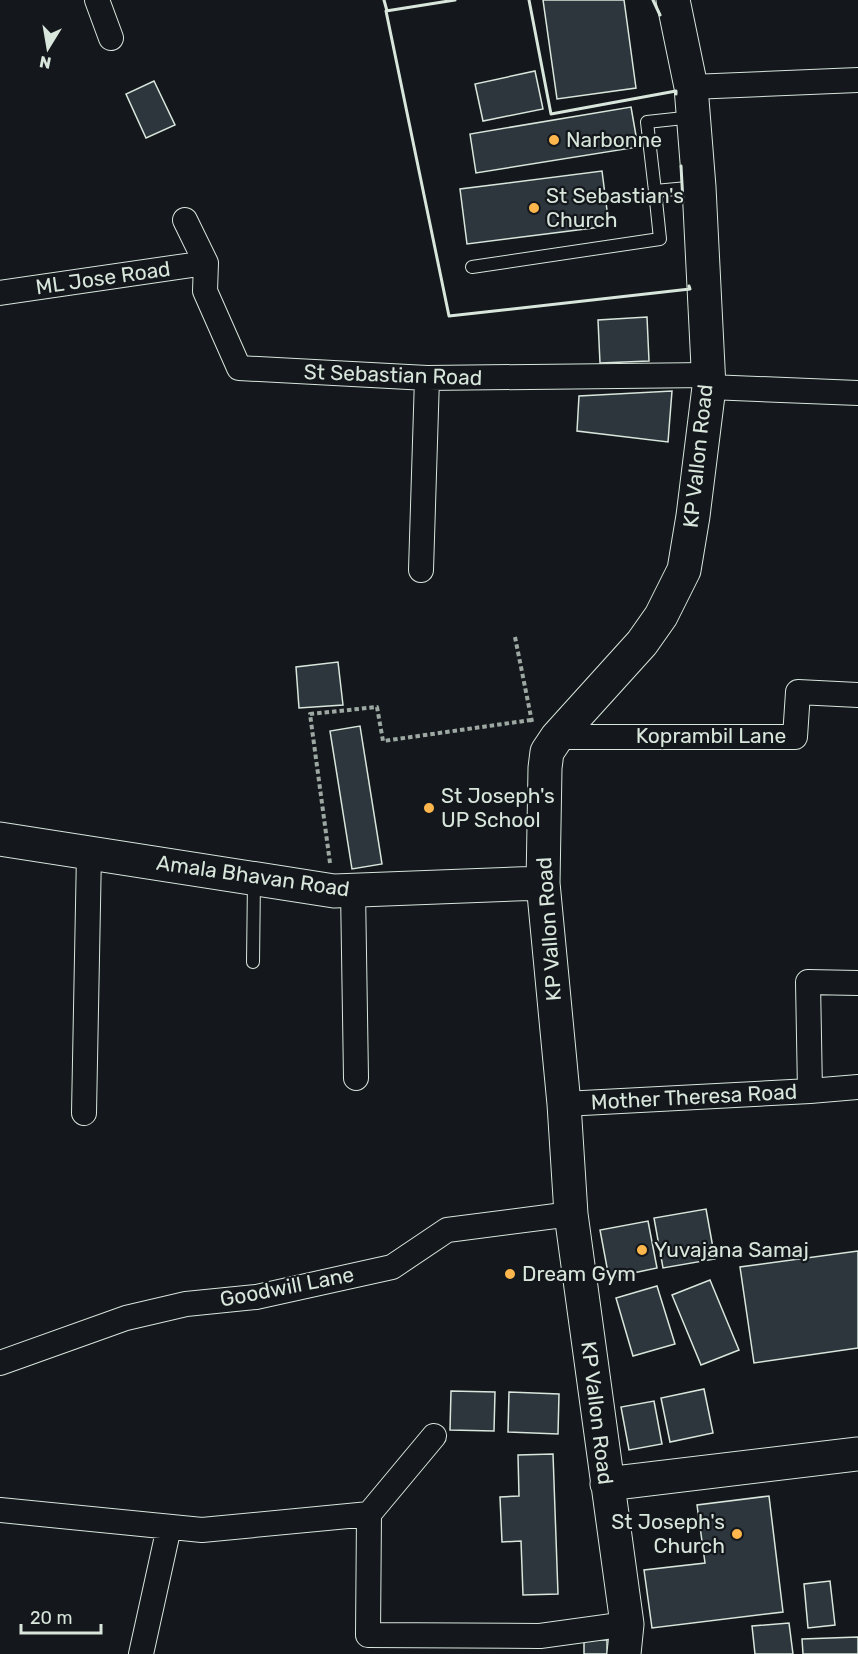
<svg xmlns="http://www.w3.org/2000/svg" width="858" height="1654" font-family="Rubik,sans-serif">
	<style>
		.building { fill: #2c363c; stroke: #d8e6dc; stroke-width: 1.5 }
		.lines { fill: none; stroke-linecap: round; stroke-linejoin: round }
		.lane-casing { stroke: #d8e6dc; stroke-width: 14 }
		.street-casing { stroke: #d8e6dc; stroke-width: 26 }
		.secondary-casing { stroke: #d8e6dc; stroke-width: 35 }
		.path { stroke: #9da8a2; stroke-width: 4; stroke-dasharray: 4.5 3; stroke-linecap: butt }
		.lane { stroke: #14181c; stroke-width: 12 }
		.street { stroke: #14181c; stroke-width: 24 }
		.secondary { stroke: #14181c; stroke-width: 33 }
		.wall { stroke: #d8e6dc; stroke-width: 3 }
		.poi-dot { fill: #ffb74d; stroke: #14181c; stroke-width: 2 }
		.labels { text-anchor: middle; stroke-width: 4.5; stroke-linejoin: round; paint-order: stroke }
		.poi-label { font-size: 21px; fill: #d8e6dc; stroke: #14181c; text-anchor: start }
		.street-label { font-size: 21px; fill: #d8e6dc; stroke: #14181c }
	</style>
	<rect width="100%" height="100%" fill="#14181c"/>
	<path class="building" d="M543 0H624L636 88 557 99Z
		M535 71 543 109 483 121 475 84Z
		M154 81 175 125 146 138 126 94Z
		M631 107 638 147 476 173 470 134Z
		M602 171 609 226 467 244 460 189Z
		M647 317 649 361 600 363 598 320Z
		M672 391 668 442 577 431 579 396Z
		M338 662 343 705 299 708 296 667Z
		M360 726 382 864 352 869 330 731Z
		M706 1209 715 1259 663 1268 654 1218Z
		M648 1221 657 1268 609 1278 600 1230Z
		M858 1251V1348L754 1363 740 1267Z
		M710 1280 739 1350 701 1365 672 1295Z
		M657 1286 675 1344 633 1356 616 1298Z
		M704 1389 713 1433 670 1442 661 1398Z
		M451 1391 495 1392 494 1431 450 1430Z
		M509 1392 559 1394 558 1434 508 1432Z
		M654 1401 662 1444 629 1450 621 1407Z
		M553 1454 558 1594 523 1595 521 1541 502 1542 500 1497 519 1496 518 1455Z
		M769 1496 783 1612 652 1628 644 1570 705 1563 697 1505Z
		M830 1581 835 1625 808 1628 804 1584Z
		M789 1623 793 1654H755L752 1626Z
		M858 1637V1654H803L802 1639Z
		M584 1640H607V1654H584Z"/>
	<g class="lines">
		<defs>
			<path id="lane" d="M655 191 647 122 693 117
				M472 267 660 239 655 191 698 187
				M253 962 254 880"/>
			<path id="street" d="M97 0 111 38
				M691 87 858 80
				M185 220 206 263 205 291 239 368 427 378 707 375
				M0 293 206 263
				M709 387 858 393
				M421 570 427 378
				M557 737H795L798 692 858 695
				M353 890 356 1078
				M810 1091 858 1087
				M564 1104 810 1091 808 982 858 983
				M84 1113 89 853
				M0 1363 126 1318 186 1304 256 1297 392 1267 447 1230 571 1214
				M0 1510 202 1530 369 1514 368 1635 540 1636 627 1624
				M369 1514 434 1436
				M141 1654 169 1527"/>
			<path id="secondary" d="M0 839 334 891 543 883
				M607 1484 858 1454
				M624 1654 627 1624 571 1214 564 1104 543 883 545 768 547 752 557 737 642 643 661 616 684 570 693 516 709 387 699 187 691 87 673 0"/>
		</defs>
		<use href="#lane" class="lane-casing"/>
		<use href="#street" class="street-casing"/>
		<use href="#secondary" class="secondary-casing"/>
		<path class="path" d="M515 637 532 722
			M330 863 310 714 377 707 383 741 531 720"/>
		<use href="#lane" class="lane"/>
		<use href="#street" class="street"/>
		<use href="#secondary" class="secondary"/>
		<path class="wall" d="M384 0 387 11
			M455 0 386 11 449 316 690 289 689 286
			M529 0 551 114 676 91V94
			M653 0 660 15
			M681 166 683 202"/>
	</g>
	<g class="poi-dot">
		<circle cx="554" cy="140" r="6"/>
		<circle cx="534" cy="208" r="6"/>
		<circle cx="429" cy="808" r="6"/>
		<circle cx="642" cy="1250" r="6"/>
		<circle cx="510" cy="1274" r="6"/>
		<circle cx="737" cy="1534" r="6"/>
	</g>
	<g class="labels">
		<g class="poi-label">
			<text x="566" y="147">Narbonne</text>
			<text x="546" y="203">St Sebastian's<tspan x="546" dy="24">Church</tspan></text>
			<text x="441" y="803">St Joseph's<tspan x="441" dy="24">UP School</tspan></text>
			<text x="654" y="1257">Yuvajana Samaj</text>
			<text x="522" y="1281">Dream Gym</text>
			<text x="725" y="1529" text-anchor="end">St Joseph's<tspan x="725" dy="24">Church</tspan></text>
		</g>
		<g class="street-label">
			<text transform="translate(103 278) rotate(-8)" y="7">ML Jose Road</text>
			<text transform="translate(393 375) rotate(2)" y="7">St Sebastian Road</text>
			<text transform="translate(698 456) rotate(-84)" y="7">KP Vallon Road</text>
			<text x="711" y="743">Koprambil Lane</text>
			<text transform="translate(253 876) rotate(8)" y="7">Amala Bhavan Road</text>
			<text transform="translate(549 929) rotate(-94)" y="7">KP Vallon Road</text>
			<text transform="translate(694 1097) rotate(-3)" y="7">Mother Theresa Road</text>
			<text transform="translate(287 1287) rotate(-11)" y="7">Goodwill Lane</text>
			<text transform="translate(597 1413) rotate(83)" y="7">KP Vallon Road</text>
		</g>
	</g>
	<g transform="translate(48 48) rotate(191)" stroke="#14181c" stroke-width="4.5" paint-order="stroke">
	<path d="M0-4.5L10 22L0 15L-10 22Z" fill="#d8e6dc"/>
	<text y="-9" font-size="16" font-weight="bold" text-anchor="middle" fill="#d8e6dc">N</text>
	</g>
	<path d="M21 1624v9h80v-9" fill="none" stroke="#d8e6dc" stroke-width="3"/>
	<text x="30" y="1624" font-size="18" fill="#d8e6dc" stroke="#14181c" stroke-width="4.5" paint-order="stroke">20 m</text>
</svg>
